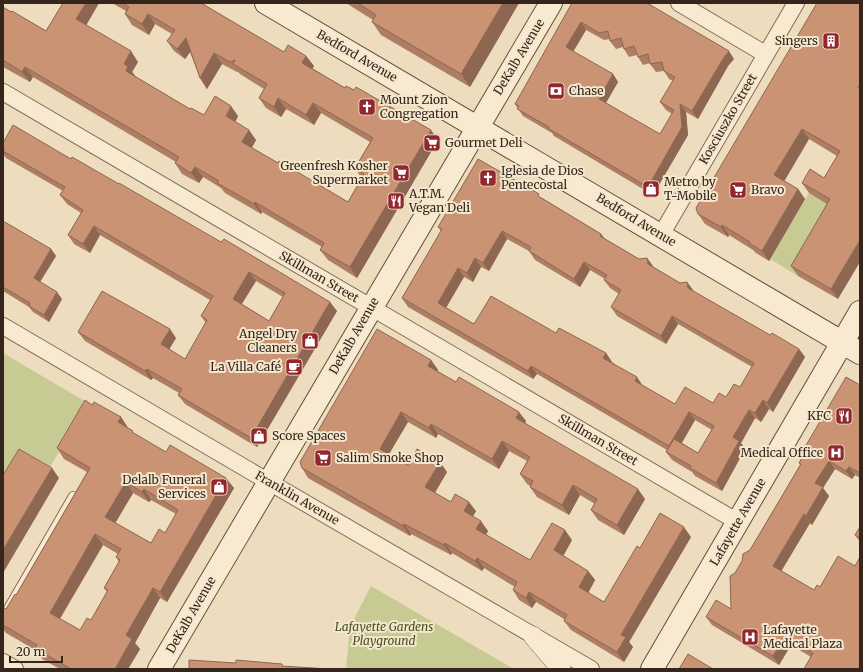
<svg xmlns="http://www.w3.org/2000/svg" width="863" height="672" font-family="Merriweather,serif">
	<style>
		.green { fill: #c7ca92 }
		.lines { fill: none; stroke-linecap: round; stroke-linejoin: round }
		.service-casing { stroke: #846c57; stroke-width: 10 }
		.minor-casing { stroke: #846c57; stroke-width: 18 }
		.tertiary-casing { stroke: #846c57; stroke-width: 20 }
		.secondary-casing { stroke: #664e3b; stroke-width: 24 }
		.service { stroke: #f8ead0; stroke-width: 8 }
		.minor { stroke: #f8ead0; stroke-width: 16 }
		.tertiary { stroke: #f8ead0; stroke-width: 19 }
		.secondary { stroke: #f8ead0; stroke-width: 22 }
		.wall { fill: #ae7e64; fill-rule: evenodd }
		.shaded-wall { fill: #8d6751 }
		.building { fill: #ca9374; stroke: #8d6751; fill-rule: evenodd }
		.labels { text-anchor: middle; stroke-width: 4; stroke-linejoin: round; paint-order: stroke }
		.poi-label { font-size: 12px; fill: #34261c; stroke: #f4e7cd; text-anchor: start }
		.street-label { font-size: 12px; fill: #34261c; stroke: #f4e7cd }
		.park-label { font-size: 12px; font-style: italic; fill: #475022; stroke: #f4e7cd }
	</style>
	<rect width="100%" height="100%" fill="#eddcbe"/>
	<path class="green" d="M809 193 837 209 798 276 770 259Z
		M3 353 88 403 50 467 3 481Z
		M371 586 514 669H346L350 627Z"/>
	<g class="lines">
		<defs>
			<path id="service" d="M3 617 73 496"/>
			<path id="minor" d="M679 3 765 54
				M3 92 738 522
				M661 235 796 3
				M3 326 269 482 591 669
				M3 662 15 669"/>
			<path id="tertiary" d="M533 636 561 669"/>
			<path id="secondary" d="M266 3 860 353
				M159 669 551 3
				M652 669 860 312"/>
		</defs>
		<use href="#service" class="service-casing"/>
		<use href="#minor" class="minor-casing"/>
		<use href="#tertiary" class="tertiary-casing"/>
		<use href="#secondary" class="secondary-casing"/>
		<use href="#service" class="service"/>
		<use href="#minor" class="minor"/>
		<use href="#tertiary" class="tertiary"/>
		<use href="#secondary" class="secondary"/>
	</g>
	<path class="wall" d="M63 3H99L86 25 138 62 132 72 136 77 190 109 204 115 238 116 235 122 256 140 252 148 348 202 362 179 355 168 370 142 321 113 314 125 286 109 281 117 266 108 259 98 264 89 240 74 238 72H237L222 64 207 89 200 78 190 52 185 59 174 51 167 41 172 34 155 24 149 35 132 25 125 14 126 11 112 3H201L284 52 306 56 314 66 312 68 345 88 438 140 357 278 328 260 320 250 322 247 262 212 261 214 225 193 221 188 203 177 199 183 182 174 175 163 176 162 33 77 30 82 3 67V7L46 31Z
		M346 3H519L470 87 381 35 372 22 373 20Z
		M572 3 734 59 728 66 698 119 686 112 688 135 653 195 554 136 552 133 523 116 515 104ZM586 30 604 40 610 39V41L616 49 623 47 624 49 629 57 637 55 638 57 643 65 650 63V64L656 72 664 71 669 79 673 81 660 102 666 110 672 114 660 134 606 103 618 82 613 74 573 52Z
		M860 3 838 299 798 276 791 266 827 204 809 193 802 183 824 178 837 156 809 139 784 181 798 189 805 199 769 261 756 253 753 250 729 235 728 237 705 224 698 214Z
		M3 143 71 159 337 311 257 447 185 404 178 395 179 393 153 378 151 380 85 341 78 332 176 338 169 349 185 359 206 323 201 316 210 300 100 235 90 253 74 244 68 235 81 213 67 204 60 195 63 191 6 158 3 154ZM256 281 283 297 269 321 242 304Z
		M542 198 601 234 605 239 639 259 647 258 653 267 680 283 687 282 693 291 770 335 799 349 805 357 773 412 769 409 761 422 755 418 741 443 745 449 722 491 695 476 692 472 672 460 666 452 667 450 537 374 533 379 408 307 402 298 441 231 438 227ZM507 239 529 251 535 260 580 287 590 270 605 279 604 280 610 288 619 294 611 307 617 316 666 344 678 324 752 367 740 387 726 397 713 403 675 404 643 386 612 362 606 353 556 333 474 324 446 308 464 277 473 282 481 267 489 271ZM695 420 712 430 698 453 682 443Z
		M3 221 51 249 56 256 40 282 62 299 49 322 33 312 29 307 3 291Z
		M431 360 438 370 437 371 526 421 525 423 645 499 624 535 598 520 591 510 595 504 580 495 569 515 537 497 530 487V486L527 484 520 474 527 461 509 451 499 469 438 434 436 438 408 422 389 454 408 465 447 472 435 493 451 502 476 511 473 516 488 531 486 535 530 560 572 540 563 556 588 571 595 580 588 593 604 602 640 548 691 537 629 642 633 647 624 662 571 630 564 621V619L536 602 532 608 519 600 513 590 515 587 484 568 482 571 452 553 451 555 411 534 410 536 308 478 302 468Z
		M860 385V478L855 475 852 479 835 469 823 488 829 496 812 525 810 523 781 571 814 590 820 587 855 566 860 557 811 657 791 645 779 665 712 625 706 617 731 609 735 573 750 550 800 465 799 463 807 449 805 447Z
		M92 405 121 417 128 428 135 435 166 452 234 488 167 602 160 598 135 643 140 649 128 669H60L42 659 37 651 6 633 3 629V607L6 609 16 595 87 472 64 459 57 448ZM133 493 149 502 151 500 176 514 165 533 151 543 115 523ZM103 545 118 554 116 557 119 562 104 588 107 592 91 620 80 630 60 619Z
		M860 527V542L855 535Z"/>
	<path class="shaded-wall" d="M86 3H99L84 29 76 19Z
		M503 3H519L470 87 461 74Z
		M148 14 155 24 149 35 142 24Z
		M581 22 586 30 571 55 566 47Z
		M186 38 193 48 185 59 177 49Z
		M131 51 138 62 132 72 136 77 126 71 124 64Z
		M729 51 734 59 728 66 698 119 692 111 723 59Z
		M214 53 222 64 207 89 200 78Z
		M306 56 314 66 310 73 302 63Z
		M25 67 33 77 30 82 22 72Z
		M613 74 618 82 604 106 599 99Z
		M278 98 286 109 281 117 274 107Z
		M313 103 321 113 314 125 306 115Z
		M680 104 686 112 688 135 653 195 648 187Z
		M231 106 238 116 233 126 226 116Z
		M802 129 809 139 782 185 774 175Z
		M249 130 256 140 249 152 242 142Z
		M431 130 438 140 357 278 350 267Z
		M195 167 203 177 199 183 191 173Z
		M798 189 805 199 769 261 762 251Z
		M255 202 262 212 261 214 254 204Z
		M722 225 729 235 728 237 721 227Z
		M94 226 100 235 90 253 83 244Z
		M502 231 507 239 489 271 483 263Z
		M601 234 607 242 600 236Z
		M860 240V262L838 299 831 289Z
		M51 249 56 256 38 285 34 278Z
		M475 258 481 267 473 282 467 273Z
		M647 258 653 266 654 273 648 264Z
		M584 262 590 270 580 287 574 279Z
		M458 268 464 277 444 311 438 303Z
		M249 272 256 281 239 308 233 299Z
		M687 282 693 290 694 296 688 288Z
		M57 292 62 299 49 322 44 315Z
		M330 302 337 311 257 447 251 438Z
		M672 316 678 324 666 344 661 336Z
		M170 329 176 338 167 353 161 344Z
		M799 349 805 357 773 412 767 403Z
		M606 353 612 362 609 366 603 358Z
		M431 360 438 370 435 376 428 366Z
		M531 366 537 374 533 379 528 371Z
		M147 369 153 378 151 380 145 371Z
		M637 377 643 386 635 381Z
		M763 400 769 409 761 422 755 413Z
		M749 410 755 418 741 443 745 449 722 491 716 483 733 437Z
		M401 412 408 422 386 459 380 449Z
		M519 412 526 421 523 428 516 418Z
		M689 412 695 420 675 454 669 446Z
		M121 417 128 428 118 422Z
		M431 424 438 434 436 438 429 428Z
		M502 441 509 451 499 469 492 459Z
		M829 461 835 469 823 488 829 496 812 525 806 516 815 483Z
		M440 462 447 472 432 497 425 487Z
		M849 467 855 475 852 479 846 471Z
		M52 468 59 478 3 573V550Z
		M226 478 234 488 167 602 160 592Z
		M126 482 133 493 113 527 105 517Z
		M573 485 580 495 569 515 562 505Z
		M144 489 151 500 149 502 142 492Z
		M638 489 645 499 624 535 617 525Z
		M469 502 476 511 470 521 464 511Z
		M804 514 810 523 779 575 773 566Z
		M481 521 488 531 483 539 476 529Z
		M404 524 411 534 410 536 403 526Z
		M684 527 691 537 629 642 633 647 624 662 617 652 621 635Z
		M565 530 572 540 561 560 554 550Z
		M95 534 103 545 57 623 50 613Z
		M445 543 452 553 451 555 444 545Z
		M477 558 484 568 482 571 475 561Z
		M588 571 595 580 586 597 579 587Z
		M153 588 160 598 135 643 140 649 128 669H115L126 635Z
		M529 592 536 602 532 608 526 598Z
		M785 636 791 645 779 665 773 656Z"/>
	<path class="building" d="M63 3H86L76 19 131 51 124 64 128 66 126 71 190 109 191 108 204 115 215 96 231 106 226 116 249 130 242 142 278 163 279 161 348 202 364 174 355 168 373 138 313 103 306 115 278 98 274 107 259 98 267 84 233 64 235 60 230 62 214 53 200 78 186 38 177 49 167 41 175 30 148 14 142 24 125 14 129 7 123 3H201L284 52 288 45 306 56 302 63 345 88 346 86 354 90 356 87 431 130 350 267 320 250 324 243 255 202 254 204 217 183 219 181 195 167 191 173 175 163 179 157 25 67 22 72 3 60V7L11 12 12 11 46 31Z
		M358 3H503L461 74 372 22 376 15Z
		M572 3H647L729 51 723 59 692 111 680 104 682 127 648 187 549 129V127L517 109 519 106 515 104ZM581 22 599 33 608 31 610 41 621 38 624 49 634 46 638 57 648 54 650 64 662 62 664 71 675 77 660 102 674 110 660 134 599 99 613 74 566 47Z
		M817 3H860V84L858 88 860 89V240L831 289 791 266 830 199 802 183 810 169 824 178 840 151 802 129 774 175 798 189 762 251 749 243 750 242 722 225 721 227 698 214 696 208Z
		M13 125 71 159 72 157 119 184V183L221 242 224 239 330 302 251 438 178 395 182 389 147 369 145 371 78 332 102 291 170 329 161 344 185 359 207 320 201 316 213 296 94 226 83 244 68 235 83 210 60 195 65 187 3 151V143ZM249 272 285 293 269 321 233 299Z
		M478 159 539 194 538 196 548 202 601 234 600 236 639 259 647 258 648 264 680 283 687 282 688 288 770 335 772 333 799 349 767 403 763 400 755 413 749 410 733 437 739 441 716 483 690 468 691 466 666 452 674 439 698 453 714 426 689 412 669 446 531 366 528 371 402 298 442 229 438 227ZM502 231 531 247 529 251 574 279 584 262 607 275 604 280 621 290 611 307 661 336 672 316 754 363 740 387 734 384 726 397 719 393 713 403 685 387 675 404 635 381 637 377 603 358 606 353 559 328 556 333 491 296 474 324 438 303 458 268 467 273 475 258 483 263Z
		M3 221 51 249 34 278 57 292 44 315 29 306 30 303 3 287Z
		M377 329 431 360 428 366 456 382 459 377 519 412 516 418 638 489 617 525 591 510 597 499 573 485 562 505 530 487 533 481 520 474 530 457 502 441 492 459 431 424 429 428 401 412 380 449 408 465 417 449 440 462 425 487 451 502 455 494 469 502 464 511 481 521 476 529 530 560 552 523 565 530 554 550 588 571 579 587 604 602 637 546 640 548 660 513 684 527 621 635 626 637 617 652 564 621 567 615 529 592 526 598 513 590 517 582 477 558 475 561 445 543 444 545 404 524 403 526 302 468 300 462Z
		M846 377 860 385V473L849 467 846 471 829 461 815 483 823 487 806 516 804 514 773 566 814 590 817 585 820 587 838 556 855 566 860 557V666L858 669H804L813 653 785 636 773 656 706 617 716 600 731 609 730 576 735 573 742 561 743 554 750 550 772 513 801 464 799 463 808 448 805 447Z
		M85 400 92 405 94 402 121 417 118 422 133 431 132 432 166 452 170 445 226 478 160 592 153 588 126 635 132 639 115 669H71L35 648 37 645 3 625V607L6 609 15 594 16 595 90 468 57 448ZM126 482 142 492 144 489 178 510 165 533 159 529 151 543 105 517ZM95 534 121 549 116 557 120 560 104 588 108 590 91 620 87 618 80 630 50 613Z
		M19 449 52 468 3 550V475Z
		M860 527V538L855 535Z
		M688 654 713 669H679Z
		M189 660 236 663V660L282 664V666L329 669H189Z"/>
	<defs>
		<symbol id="building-square" viewBox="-11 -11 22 22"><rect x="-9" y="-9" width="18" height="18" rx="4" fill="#92282f" stroke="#f4e7cd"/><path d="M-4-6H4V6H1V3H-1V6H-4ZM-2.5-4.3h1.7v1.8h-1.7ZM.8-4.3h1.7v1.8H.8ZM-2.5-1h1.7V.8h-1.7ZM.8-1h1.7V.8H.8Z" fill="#fff"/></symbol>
		<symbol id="bank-square" viewBox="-11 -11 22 22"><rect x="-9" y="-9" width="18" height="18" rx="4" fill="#92282f" stroke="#f4e7cd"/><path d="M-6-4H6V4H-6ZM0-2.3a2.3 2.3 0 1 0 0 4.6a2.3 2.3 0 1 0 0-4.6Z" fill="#fff"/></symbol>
		<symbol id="church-square" viewBox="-11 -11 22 22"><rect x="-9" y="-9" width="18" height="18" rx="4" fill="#92282f" stroke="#f4e7cd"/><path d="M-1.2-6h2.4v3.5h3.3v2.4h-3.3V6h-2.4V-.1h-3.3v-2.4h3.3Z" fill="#fff"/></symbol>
		<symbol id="supermarket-square" viewBox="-11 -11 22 22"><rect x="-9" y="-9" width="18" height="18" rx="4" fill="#92282f" stroke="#f4e7cd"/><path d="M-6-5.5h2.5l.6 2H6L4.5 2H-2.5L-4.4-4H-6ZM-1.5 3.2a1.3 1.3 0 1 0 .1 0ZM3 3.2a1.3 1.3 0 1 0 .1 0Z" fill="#fff"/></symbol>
		<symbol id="shop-square" viewBox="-11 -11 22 22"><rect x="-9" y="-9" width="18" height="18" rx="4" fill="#92282f" stroke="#f4e7cd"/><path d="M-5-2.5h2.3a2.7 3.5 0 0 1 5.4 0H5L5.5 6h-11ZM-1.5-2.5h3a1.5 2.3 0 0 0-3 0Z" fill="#fff"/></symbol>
		<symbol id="restaurant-square" viewBox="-11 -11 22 22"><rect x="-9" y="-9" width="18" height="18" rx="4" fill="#92282f" stroke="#f4e7cd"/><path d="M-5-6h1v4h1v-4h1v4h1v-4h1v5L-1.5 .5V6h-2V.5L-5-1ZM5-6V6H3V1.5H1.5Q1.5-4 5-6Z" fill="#fff"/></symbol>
		<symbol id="cafe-square" viewBox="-11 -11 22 22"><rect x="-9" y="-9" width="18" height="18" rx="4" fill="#92282f" stroke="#f4e7cd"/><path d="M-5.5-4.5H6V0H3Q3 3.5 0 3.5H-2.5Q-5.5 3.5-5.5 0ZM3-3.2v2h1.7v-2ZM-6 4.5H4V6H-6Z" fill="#fff"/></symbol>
		<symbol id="hospital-square" viewBox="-11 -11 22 22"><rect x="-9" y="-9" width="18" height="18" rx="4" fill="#92282f" stroke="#f4e7cd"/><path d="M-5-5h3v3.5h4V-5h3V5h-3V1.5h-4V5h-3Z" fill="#fff"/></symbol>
	</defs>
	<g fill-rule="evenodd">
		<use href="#building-square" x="821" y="31" width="20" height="20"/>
		<use href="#bank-square" x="546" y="81" width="20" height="20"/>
		<use href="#church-square" x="357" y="97" width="20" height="20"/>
		<use href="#supermarket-square" x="422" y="133" width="20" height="20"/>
		<use href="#supermarket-square" x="391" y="163" width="20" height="20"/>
		<use href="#church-square" x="478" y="168" width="20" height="20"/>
		<use href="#shop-square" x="641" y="179" width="20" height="20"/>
		<use href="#supermarket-square" x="728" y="180" width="20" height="20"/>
		<use href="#restaurant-square" x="386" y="191" width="20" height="20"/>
		<use href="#shop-square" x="300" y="331" width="20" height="20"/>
		<use href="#cafe-square" x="284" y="357" width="20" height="20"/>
		<use href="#restaurant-square" x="834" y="406" width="20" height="20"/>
		<use href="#shop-square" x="249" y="426" width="20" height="20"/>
		<use href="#hospital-square" x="826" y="443" width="20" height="20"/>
		<use href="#supermarket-square" x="313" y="448" width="20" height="20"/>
		<use href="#shop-square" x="209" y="477" width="20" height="20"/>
		<use href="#hospital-square" x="740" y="627" width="20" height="20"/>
	</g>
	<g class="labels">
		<g class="poi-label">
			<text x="818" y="45" text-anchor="end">Singers</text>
			<text x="569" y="95">Chase</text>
			<text x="380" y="104">Mount Zion<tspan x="380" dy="14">Congregation</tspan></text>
			<text x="445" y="147">Gourmet Deli</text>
			<text x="388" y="170" text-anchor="end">Greenfresh Kosher<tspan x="388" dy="14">Supermarket</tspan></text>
			<text x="501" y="175">Iglesia de Dios<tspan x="501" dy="14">Pentecostal</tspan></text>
			<text x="664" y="186">Metro by<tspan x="664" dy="14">T-Mobile</tspan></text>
			<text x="751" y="194">Bravo</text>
			<text x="409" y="198">A.T.M.<tspan x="409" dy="14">Vegan Deli</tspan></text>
			<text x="297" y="338" text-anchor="end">Angel Dry<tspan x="297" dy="14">Cleaners</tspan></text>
			<text x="281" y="371" text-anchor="end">La Villa Café</text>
			<text x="831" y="420" text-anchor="end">KFC</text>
			<text x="272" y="440">Score Spaces</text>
			<text x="823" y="457" text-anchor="end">Medical Office</text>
			<text x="336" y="462">Salim Smoke Shop</text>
			<text x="206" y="484" text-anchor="end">Delalb Funeral<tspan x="206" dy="14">Services</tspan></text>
			<text x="763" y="634">Lafayette<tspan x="763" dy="14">Medical Plaza</tspan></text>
		</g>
		<g class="street-label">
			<text transform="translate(357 56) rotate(30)" y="4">Bedford Avenue</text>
			<text transform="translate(519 57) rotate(-59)" y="4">DeKalb Avenue</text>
			<text transform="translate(728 119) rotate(-60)" y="4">Kosciuszko Street</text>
			<text transform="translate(636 220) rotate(31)" y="4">Bedford Avenue</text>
			<text transform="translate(319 277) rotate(30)" y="4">Skillman Street</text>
			<text transform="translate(354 336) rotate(-60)" y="4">DeKalb Avenue</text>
			<text transform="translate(598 440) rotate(30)" y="4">Skillman Street</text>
			<text transform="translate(297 498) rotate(30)" y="4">Franklin Avenue</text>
			<text transform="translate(738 522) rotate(-60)" y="4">Lafayette Avenue</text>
			<text transform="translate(191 615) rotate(-60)" y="4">DeKalb Avenue</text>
		</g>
		<g class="park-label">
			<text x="384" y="631">Lafayette Gardens<tspan x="384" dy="14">Playground</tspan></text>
		</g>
	</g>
	<rect width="863" height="672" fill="none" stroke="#34261c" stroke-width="8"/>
	<path d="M10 656v6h52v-6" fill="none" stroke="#34261c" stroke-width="2"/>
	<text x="16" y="656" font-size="12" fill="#34261c" stroke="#f4e7cd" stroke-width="3" paint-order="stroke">20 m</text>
</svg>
